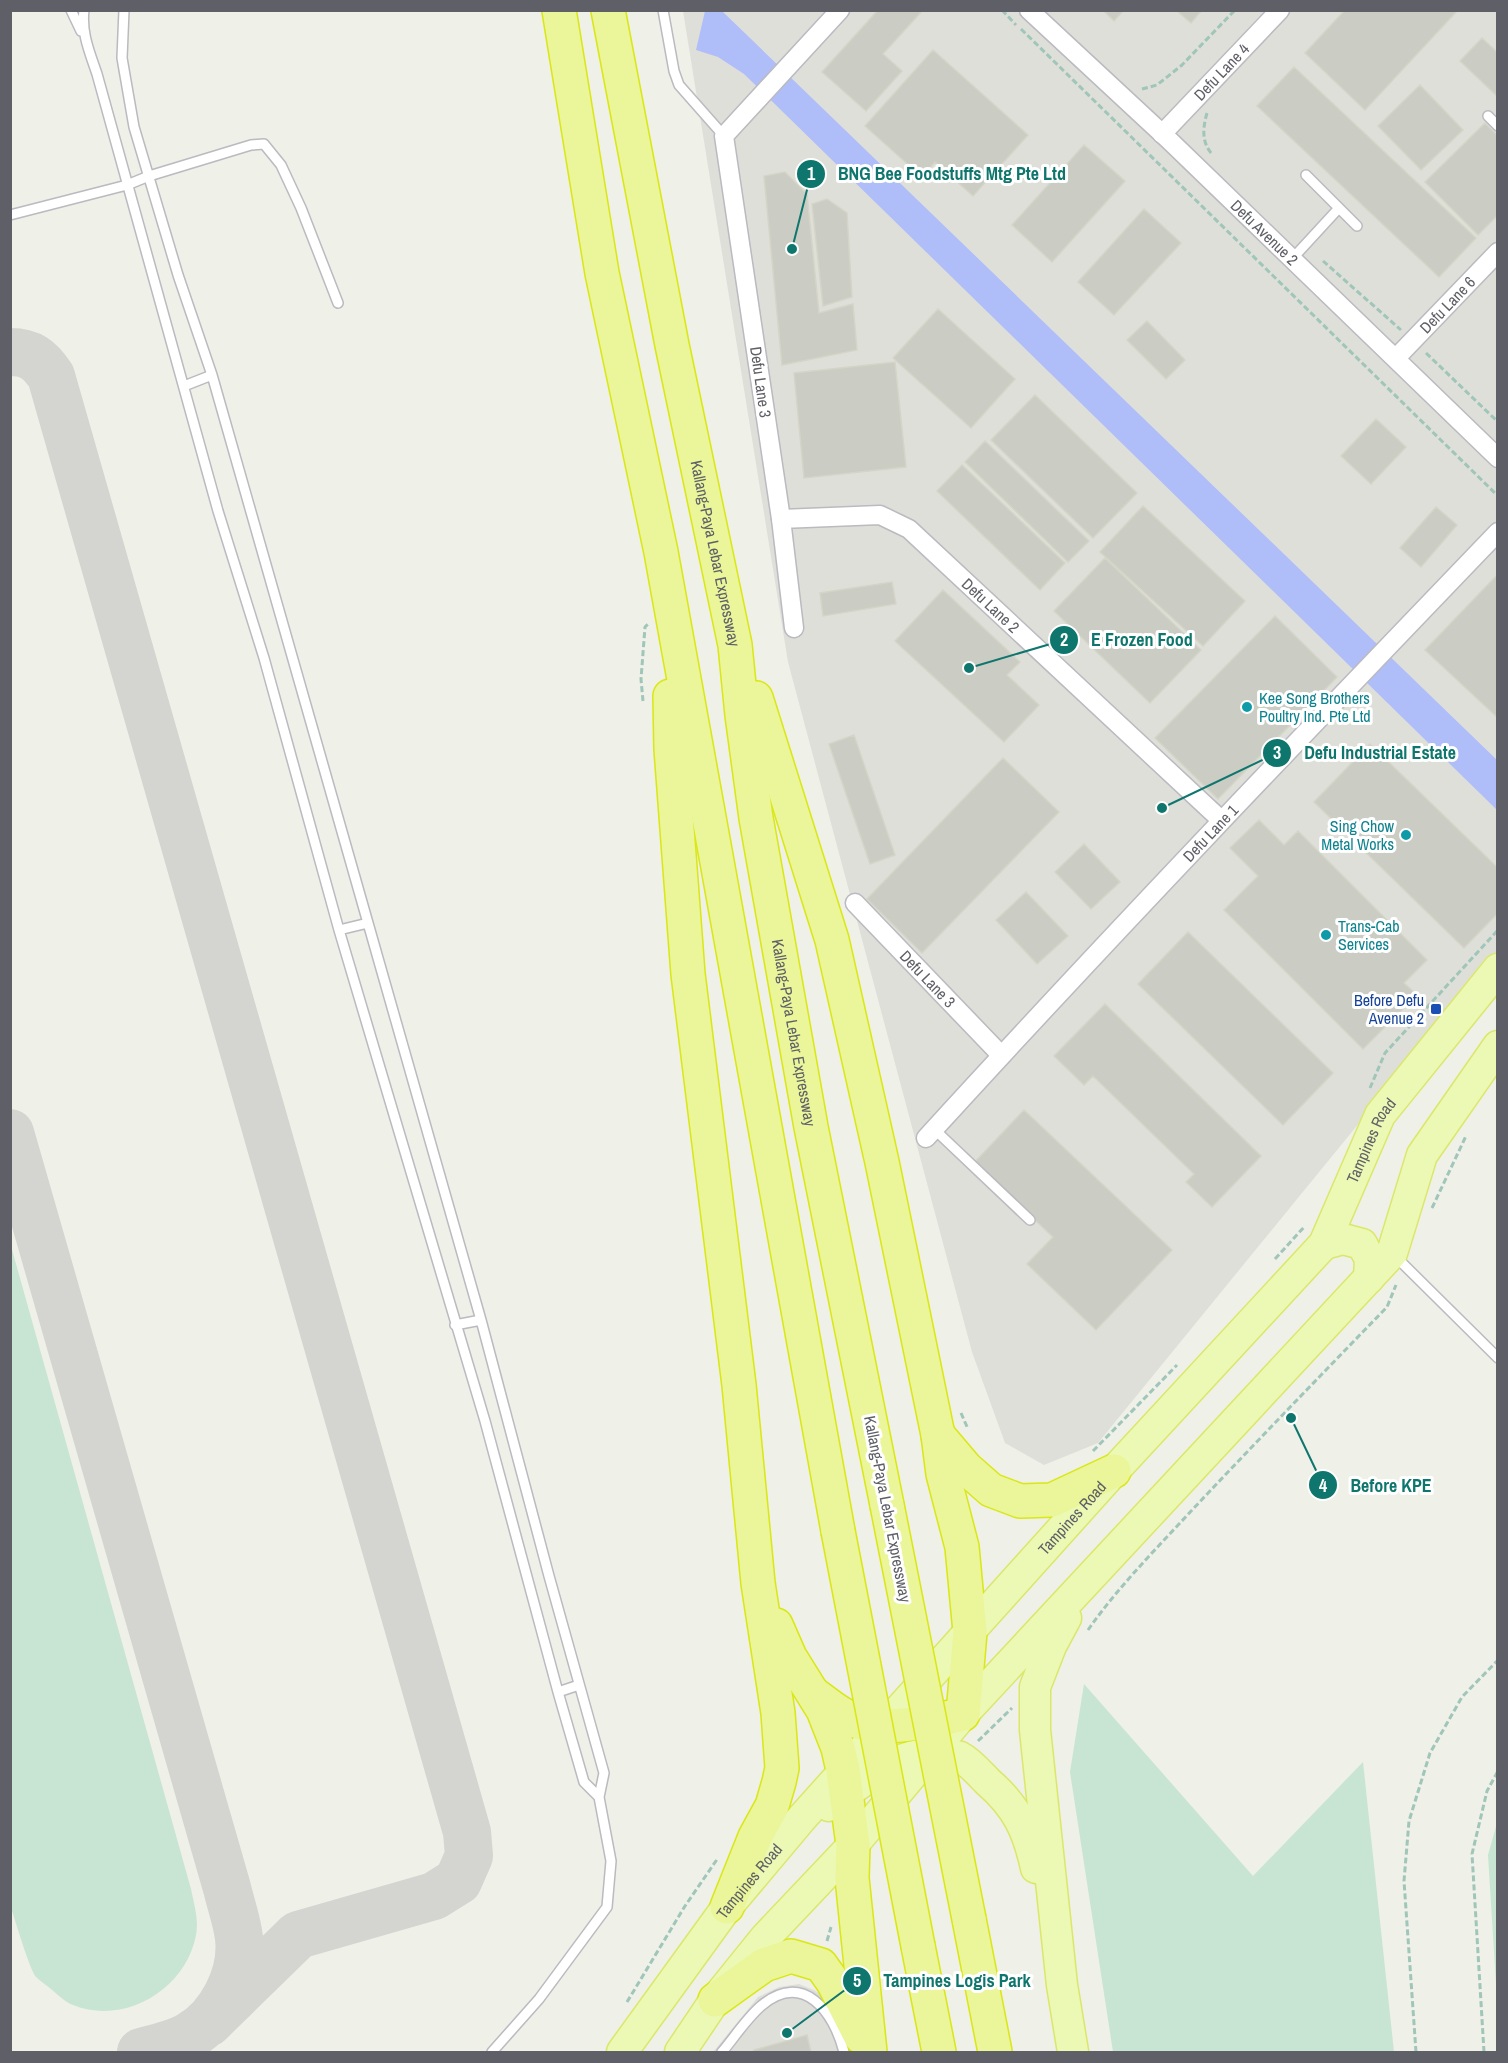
<svg xmlns="http://www.w3.org/2000/svg" width="1508" height="2063" font-family="'Archivo Narrow',sans-serif">
	<style>
		.industrial { fill: #dfdfda }
		.green { fill: #c7e5d2 }
		.water { fill: #afbef9 }
		.lines { fill: none; stroke-linecap: round; stroke-linejoin: round }
		.taxiway { stroke: #d4d4d0; stroke-width: 48 }
		.building { fill: #cbccc4; stroke: #d4d5c7; stroke-width: 1.5 }
		.service-casing { stroke: #babac0; stroke-width: 12 }
		.minor-casing { stroke: #babac0; stroke-width: 21 }
		.primary-casing { stroke: #dce76a; stroke-width: 33 }
		.motorway-casing { stroke: #dae712; stroke-width: 36 }
		.path { stroke: #a0c5b9; stroke-width: 3; stroke-dasharray: 6 3; stroke-linecap: butt }
		.service { stroke: #fff; stroke-width: 9 }
		.minor { stroke: #fff; stroke-width: 18 }
		.primary { stroke: #ebf9b4; stroke-width: 30 }
		.motorway { stroke: #ebf59a; stroke-width: 33 }
		.motorway-bridge-casing { stroke: #dae712; stroke-width: 36; stroke-linecap: butt }
		.motorway-bridge { stroke: #ebf59a; stroke-width: 33 }
		.culture-dot { fill: #0f9aa8; stroke: #fff; stroke-width: 2 }
		.transit-dot { fill: #1a4fb4; stroke: #fff; stroke-width: 2 }
		.labels { text-anchor: middle; stroke-width: 6; stroke-linejoin: round; paint-order: stroke }
		.street-label { font-size: 16px; fill: #5f6067; stroke: #fff }
		.culture-label { font-size: 16px; fill: #0d838f; stroke: #fff; text-anchor: start }
		.transit-label { font-size: 16px; fill: #164399; stroke: #fff; text-anchor: end }
		.leader { fill: none; stroke: #0f766e; stroke-width: 2 }
		.callout-dot { fill: #0f766e; stroke: #fff; stroke-width: 2 }
		.mark-label { font-size: 18px; text-anchor: middle; font-weight: bold; fill: #fff }
		.callout-label { font-size: 18px; text-anchor: middle; font-weight: bold; fill: #0f766e; stroke: #fff; stroke-width: 6; stroke-linejoin: round; paint-order: stroke }
	</style>
	<rect width="100%" height="100%" fill="#eff0e8"/>
	<path class="industrial" d="M683 11H1497V954L1098 1443 1044 1465 1005 1443 972 1352 788 662Z
		M799 1984 814 1990 824 1996 839 2015 850 2052H713L758 1997 779 1987Z"/>
	<path class="green" d="M11 1246 191 1889C194 1904 199 1920 196 1935 186 1989 125 2026 73 2005 65 2002 57 1994 51 1989 46 1985 40 1981 36 1977 29 1968 16 1922 11 1908Z
		M1084 1684 1253 1876 1363 1762 1394 2052H1113L1070 1772Z
		M1497 1823H1498L1497 2000 1488 1855Z"/>
	<path class="water" d="M705 11H722L1497 760V810L744 74 718 57 696 50Z"/>
	<g class="lines">
		<path class="taxiway" d="M10 352C31 352 40 360 51 376L467 1832 469 1856 458 1881 434 1896 298 1935 208 2023
			M10 1133 227 1888C231 1905 237 1921 239 1938 243 1975 221 2018 189 2036 175 2044 157 2048 141 2052"/>
	</g>
	<path class="building" d="M878 10H923L883 54 902 71 866 111 822 72Z
		M1103 10H1124L1114 21Z
		M1176 10H1202L1191 23Z
		M1345 10H1458L1365 110 1305 53Z
		M1482 38 1498 53V97L1460 61Z
		M933 50 1028 135 973 196 935 162 922 177 865 126Z
		M1294 67 1476 238 1439 277 1257 106Z
		M1420 85 1463 130 1421 170 1378 126Z
		M1485 123 1498 136V215L1478 235 1425 182Z
		M1084 145 1125 181 1052 262 1012 225Z
		M785 172 807 194 819 313 853 304 857 350 782 365 764 176Z
		M827 199 847 213 852 297 823 306 812 204Z
		M1144 209 1181 243 1114 315 1078 282Z
		M938 309 1015 379 971 428 893 358Z
		M1147 321 1185 360 1166 379 1127 340Z
		M895 362 906 467 804 478 794 373Z
		M1035 395 1137 493 1093 538 991 440Z
		M1376 419 1406 447 1371 484 1341 456Z
		M985 441 1089 541 1068 562 965 462Z
		M962 465 1065 563 1040 590 937 491Z
		M1143 506 1245 601 1203 646 1100 552Z
		M1436 507 1457 525 1421 567 1400 548Z
		M1105 558 1201 650 1150 703 1054 611Z
		M1498 574V718L1425 650Z
		M892 582 896 604 823 616 820 593Z
		M943 590 1020 662 1007 675 1039 705 1004 742 895 641Z
		M1275 616 1337 677 1218 799 1155 738Z
		M854 735 895 855 870 864 829 744Z
		M1370 744 1498 868V913L1464 948 1314 802Z
		M1003 758 1059 812 922 953 867 899Z
		M1259 820 1284 845 1298 831 1427 960 1404 983 1417 995 1363 1049 1224 910 1258 876 1230 848Z
		M1084 844 1120 882 1091 909 1055 872Z
		M1026 892 1068 936 1037 964 996 920Z
		M1188 932 1333 1073 1283 1125 1138 984Z
		M1105 1004 1261 1156 1212 1207 1186 1182 1194 1174 1093 1076 1084 1085 1054 1056Z
		M1024 1110 1172 1250 1096 1330 1027 1264 1053 1237 974 1163Z
		M807 2035 811 2052H753L754 2050Z"/>
	<g class="lines">
		<defs>
			<path id="service" d="M71 10 81 31
				M84 10C81 33 90 53 97 74L218 511 264 658 339 930 485 1421 558 1692 584 1782 599 1797
				M124 10 122 58 134 127 178 275 212 375 368 923 481 1320 549 1576 604 1773 599 1797 611 1861 607 1907 539 1999 492 2052
				M663 10 674 71 679 85 724 136
				M1488 116 1498 126
				M1339 208 1357 226
				M10 215 127 185 149 176 251 145 264 144 281 165 301 208 338 303
				M1292 259 1339 208 1306 175
				M184 386 212 375
				M339 930 368 923
				M934 1129 1030 1220
				M1394 1255 1498 1358
				M455 1325 481 1320
				M558 1692 579 1685
				M722 2052C734 2038 746 2019 761 2006 803 1970 834 2012 844 2052"/>
			<g id="minor">
				<path id="s1" d="M1029 10 1169 140 1498 458"/>
				<path id="s2" d="M1162 134 1280 10"/>
				<path id="s3" d="M1396 358 1498 252"/>
				<path id="s4" d="M781 519 880 515 909 529 1221 820"/>
				<path d="M794 628 781 519 724 136 840 10"/>
				<path id="s5" d="M855 903 1001 1055"/>
				<path id="s6" d="M926 1138C1113 933 1305 733 1498 532"/>
			</g>
			<g id="primary">
				<path d="M1324 1244 1343 1239 1362 1244 1370 1259 1369 1278"/>
				<path d="M1066 1618 1051 1646 1035 1687V1730L1062 1985 1073 2052"/>
				<path d="M829 1806C864 1781 901 1747 947 1755 951 1756 957 1755 960 1757 970 1762 980 1774 988 1782 1017 1807 1028 1831 1036 1868"/>
				<path id="s7" d="M622 2052 727 1907 801 1819 1114 1471 1324 1244 1380 1115 1498 969"/>
				<path d="M680 2052 715 2000 765 1938 853 1845 963 1714 1392 1253 1422 1155 1498 1046"/>
			</g>
			<g id="motorway">
				<path d="M559 10 602 273 661 552 838 1531"/>
				<path id="s8" d="M608 10 672 345 735 645 742 715 756 818 811 1127 887 1505"/>
				<path d="M670 696 671 749 688 974 739 1385 758 1583 778 1713 782 1768 779 1782 772 1806 755 1837 727 1907"/>
				<path d="M756 698 832 940 882 1162 938 1435 943 1474 962 1547 965 1579 970 1632 963 1714C935 1721 889 1731 861 1723 843 1717 829 1705 814 1694"/>
				<path d="M938 1435 966 1468 991 1490 1020 1501 1052 1500 1114 1471"/>
				<path d="M776 1625 790 1657 823 1710 838 1748 843 1770 853 1845 852 1878 870 2052"/>
				<path d="M969 1919 995 2052"/>
				<path d="M918 1946 939 2052"/>
				<path d="M715 2000 764 1965 791 1956 821 1965 833 1982 861 2037"/>
			</g>
		</defs>
		<use href="#service" class="service-casing"/>
		<use href="#minor" class="minor-casing"/>
		<use href="#primary" class="primary-casing"/>
		<use href="#motorway" class="motorway-casing"/>
		<path class="path" d="M1002 10 1016 25
			M1021 29 1498 496
			M1142 89 1157 85 1182 65 1235 10
			M1207 113C1203 127 1201 142 1212 154
			M1323 261 1401 330
			M1426 353 1498 422
			M643 701 641 679 645 627 649 623
			M1370 1088 1385 1053 1498 930
			M1432 1208 1466 1136
			M1275 1259 1305 1226
			M961 1413 968 1429
			M1093 1451 1177 1365
			M1088 1630C1118 1587 1157 1548 1193 1509 1257 1441 1322 1374 1387 1307L1396 1285
			M978 1741 1012 1708
			M827 1941 831 1927
			M627 2002 685 1906 718 1858
			M1416 2052 1404 1881 1409 1821 1430 1753 1462 1697 1498 1660
			M1484 2052 1472 1854 1487 1791 1498 1771"/>
		<use href="#service" class="service"/>
		<use href="#minor" class="minor"/>
		<use href="#primary" class="primary"/>
		<use href="#motorway" class="motorway"/>
		<defs>
			<path id="motorway-bridge" d="M887 1505 969 1919
				M838 1531 918 1946"/>
		</defs>
		<use href="#motorway-bridge" class="motorway-bridge-casing"/>
		<use href="#motorway-bridge" class="motorway-bridge"/>
	</g>
	<g class="culture-dot">
		<circle cx="1247" cy="707" r="6"/>
		<circle cx="1406" cy="835" r="6"/>
		<circle cx="1326" cy="935" r="6"/>
	</g>
	<rect class="transit-dot" x="1430" y="1003" width="12" height="12" rx="3"/>
	<g class="labels">
		<g class="street-label">
			<text dy="6" stroke="none"><textPath href="#s2" startOffset="86">Defu Lane 4</textPath></text>
			<text dy="6" stroke="none"><textPath href="#s1" startOffset="324">Defu Avenue 2</textPath></text>
			<text dy="6" stroke="none"><textPath href="#s3" startOffset="74">Defu Lane 6</textPath></text>
			<text transform="translate(761 382) rotate(82)" y="6">Defu Lane 3</text>
			<text dy="6" stroke="none"><textPath href="#s8" startOffset="554">Kallang-Paya Lebar Expressway</textPath></text>
			<text dy="6" stroke="none"><textPath href="#s4" startOffset="243">Defu Lane 2</textPath></text>
			<text dy="6" stroke="none"><textPath href="#s6" startOffset="417">Defu Lane 1</textPath></text>
			<text dy="6" stroke="none"><textPath href="#s5" startOffset="105">Defu Lane 3</textPath></text>
			<text dy="6" stroke="none"><textPath href="#s8" startOffset="1040">Kallang-Paya Lebar Expressway</textPath></text>
			<text dy="6" stroke="none"><textPath href="#s7" startOffset="1185">Tampines Road</textPath></text>
			<text transform="translate(888 1509) rotate(79)" y="6">Kallang-Paya Lebar Expressway</text>
			<text dy="6" stroke="none"><textPath href="#s7" startOffset="699">Tampines Road</textPath></text>
			<text dy="6" stroke="none"><textPath href="#s7" startOffset="213">Tampines Road</textPath></text>
		</g>
		<g class="culture-label">
			<text x="1259" y="704">Kee Song Brothers<tspan x="1259" dy="18">Poultry Ind. Pte Ltd</tspan></text>
			<text x="1394" y="832" text-anchor="end">Sing Chow<tspan x="1394" dy="18">Metal Works</tspan></text>
			<text x="1338" y="932">Trans-Cab<tspan x="1338" dy="18">Services</tspan></text>
		</g>
		<g class="transit-label">
			<text x="1424" y="1006">Before Defu<tspan x="1424" dy="18">Avenue 2</tspan></text>
		</g>
	</g>
	<path class="leader" d="M792 249L811 174M969 668L1064 640M1162 808L1277 753M1291 1418L1323 1485M787 2033L857 1981"/>
	<g class="callout-dot">
		<circle cx="792" cy="249" r="6"/>
		<circle cx="969" cy="668" r="6"/>
		<circle cx="1162" cy="808" r="6"/>
		<circle cx="1291" cy="1418" r="6"/>
		<circle cx="787" cy="2033" r="6"/>
		<circle cx="811" cy="174" r="15"/>
		<circle cx="1064" cy="640" r="15"/>
		<circle cx="1277" cy="753" r="15"/>
		<circle cx="1323" cy="1485" r="15"/>
		<circle cx="857" cy="1981" r="15"/>
	</g>
	<g class="mark-label">
		<text x="811" y="180">1</text>
		<text x="1064" y="646">2</text>
		<text x="1277" y="759">3</text>
		<text x="1323" y="1492">4</text>
		<text x="857" y="1987">5</text>
	</g>
	<g class="callout-label">
		<text x="952" y="180">BNG Bee Foodstuffs Mtg Pte Ltd</text>
		<text x="1142" y="646">E Frozen Food</text>
		<text x="1380" y="759">Defu Industrial Estate</text>
		<text x="1391" y="1492">Before KPE</text>
		<text x="957" y="1987">Tampines Logis Park</text>
	</g>
	<rect width="1508" height="2063" fill="none" stroke="#5f6067" stroke-width="24"/>
</svg>
